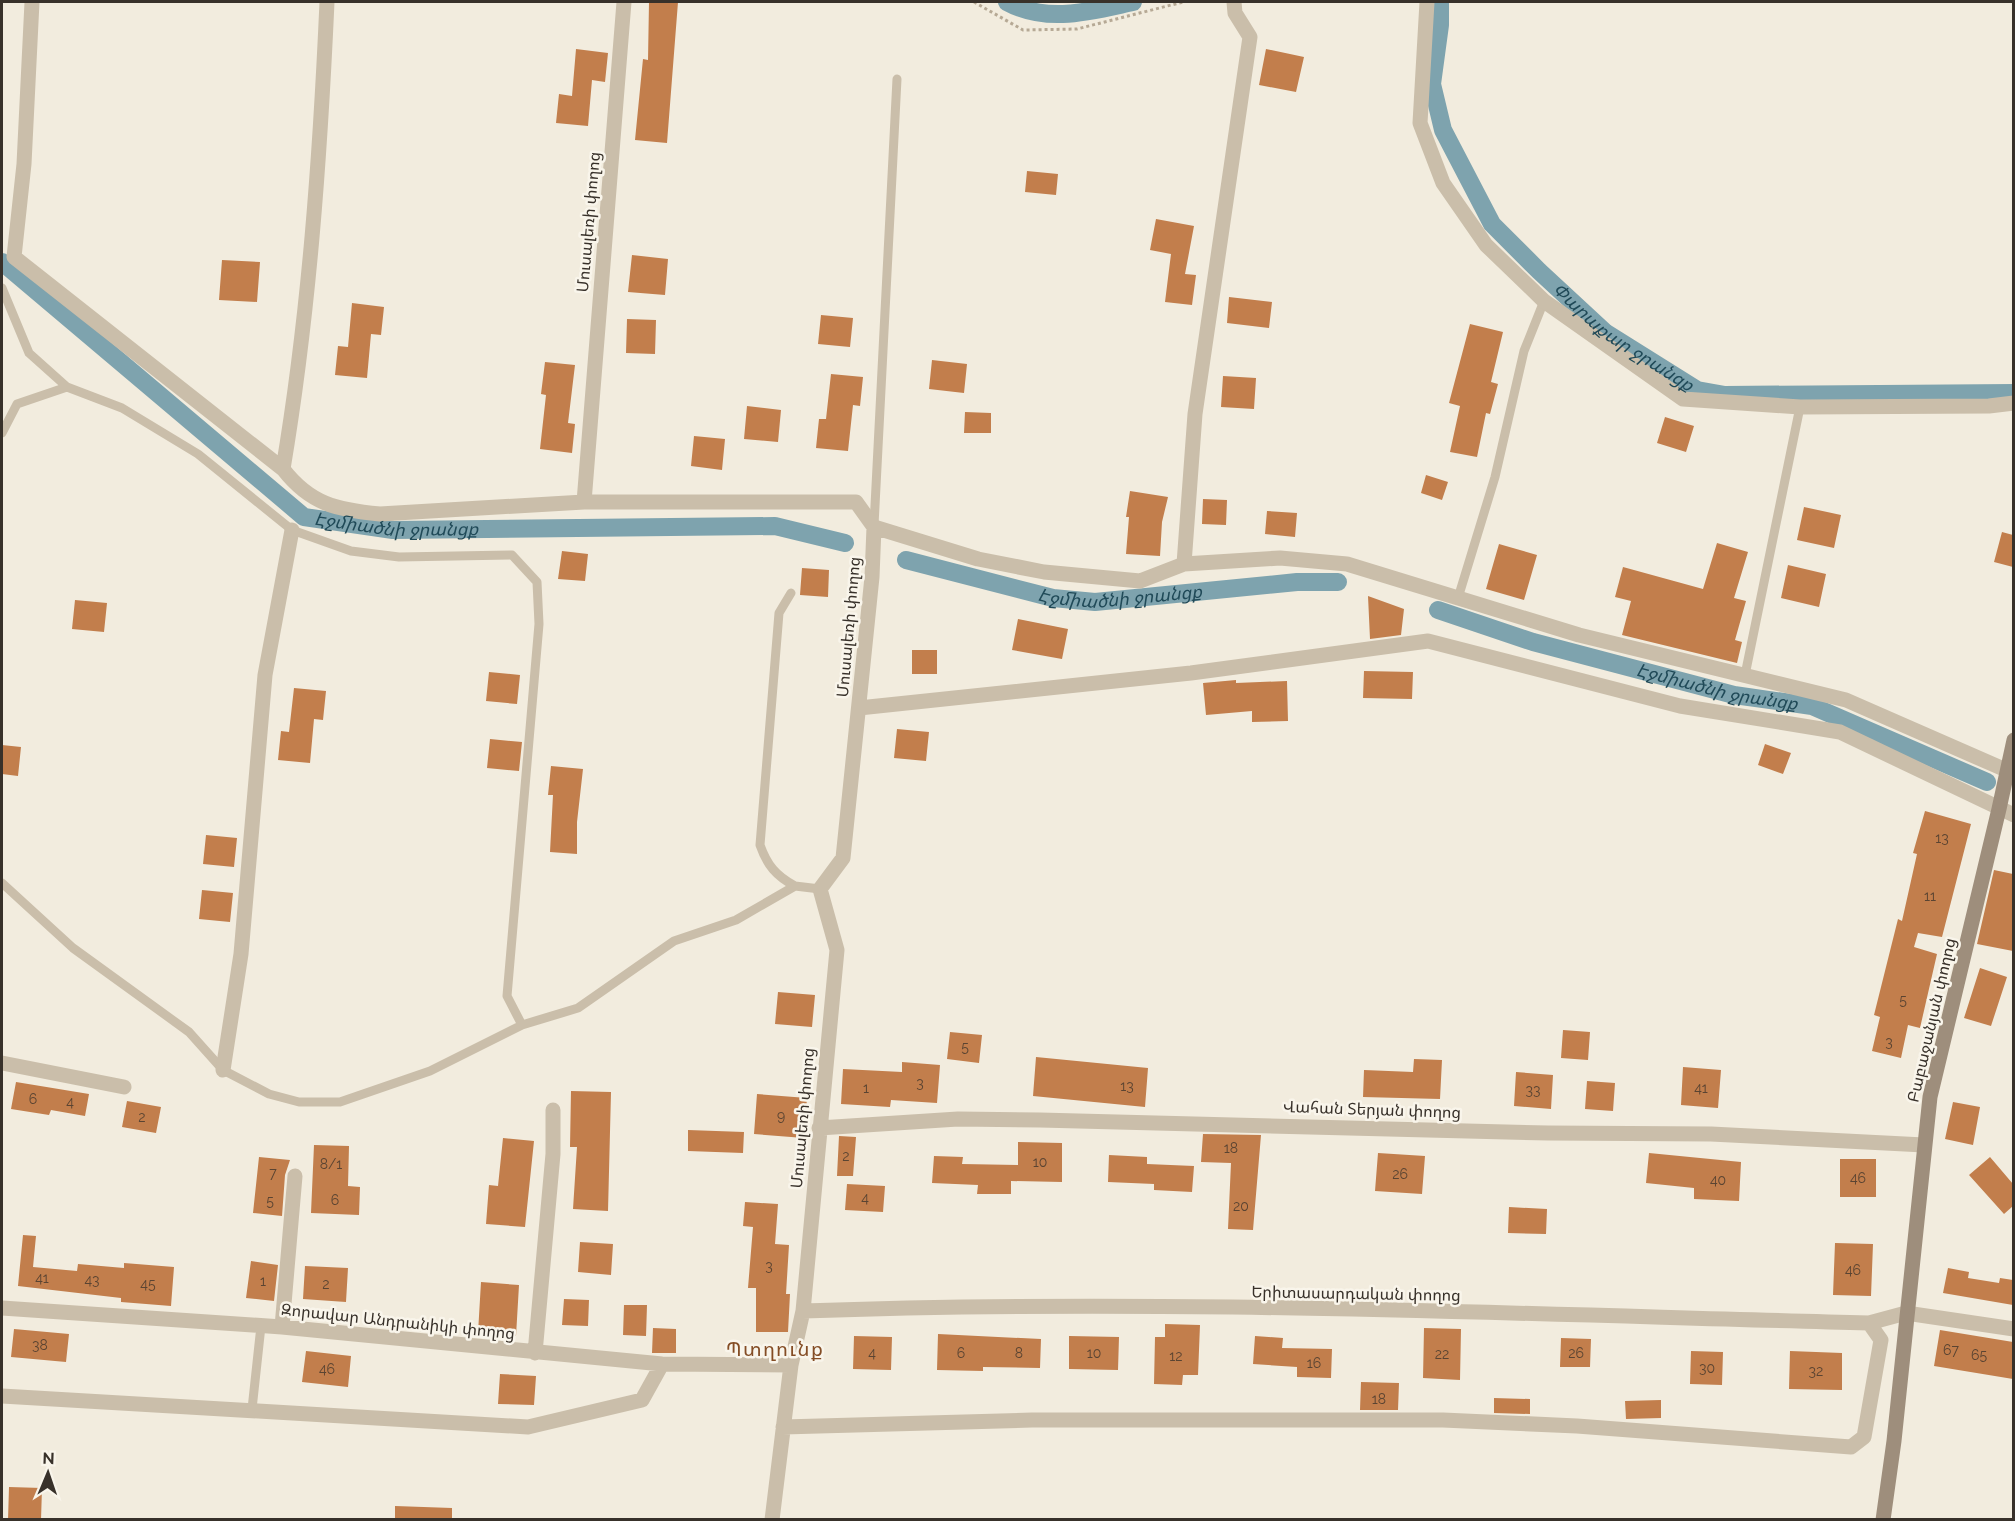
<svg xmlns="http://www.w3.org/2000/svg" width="2015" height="1521" font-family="Raleway,'Noto Sans Armenian',sans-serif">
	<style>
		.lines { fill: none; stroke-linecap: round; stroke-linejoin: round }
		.canal { stroke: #7ea3ae; stroke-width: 18 }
		.building { fill: #c27e4c }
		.path { stroke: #b6a995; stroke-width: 3; stroke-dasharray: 3 3; stroke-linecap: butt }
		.lane { stroke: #cabeaa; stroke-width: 9 }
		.street { stroke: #cabeaa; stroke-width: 15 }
		.secondary { stroke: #9e8e7c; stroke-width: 15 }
		.labels { text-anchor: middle; stroke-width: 5; stroke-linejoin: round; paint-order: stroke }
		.number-label { font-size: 14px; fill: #5a4432 }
		.street-label { font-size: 16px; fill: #38312a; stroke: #f9f5eb }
		.water-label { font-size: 18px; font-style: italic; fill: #204a58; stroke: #f9f5eb }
		.quarter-label { font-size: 20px; letter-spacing: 1.5px; fill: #844d25; stroke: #f9f5eb }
	</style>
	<rect width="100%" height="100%" fill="#f2ecde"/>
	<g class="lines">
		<g class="canal">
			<path d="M1007 2C1047 24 1091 11 1133 2"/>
			<path id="s1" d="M1440 2V25L1432 84 1443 130 1492 224 1539 271 1606 333 1697 390 1725 395 2014 393"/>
			<path id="s2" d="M2 262 304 517 393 530 775 526 845 543"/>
			<path id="s3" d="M906 560 1053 598 1095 602 1297 582H1338"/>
			<path id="s4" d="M1438 610 1533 642 1734 695 1812 706 1987 782"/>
		</g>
	</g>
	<path class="building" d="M649 2H678L667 143 635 140 643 59 648 60Z
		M576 49 608 53 605 82 592 80 588 126 556 123 559 94 572 96Z
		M1266 49 1304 57 1296 92 1259 85Z
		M1027 171 1058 174 1056 195 1025 192Z
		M1156 219 1194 226 1185 274 1196 275 1192 305 1165 302 1171 254 1150 250Z
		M632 255 668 259 665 295 628 292Z
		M222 260 260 262 257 302 219 300Z
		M1229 297 1272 302 1269 328 1227 323Z
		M352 303 384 307 381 335 371 334 367 378 335 375 338 346 348 347Z
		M821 315 853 318 850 347 818 344Z
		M627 319 656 320 655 354 626 353Z
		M1470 324 1503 332 1491 382 1498 384 1490 414 1486 413 1477 457 1450 452 1460 406 1449 403Z
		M932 360 967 364 964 393 929 389Z
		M545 362 575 365 568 423 575 424 572 453 540 449 546 395 541 394Z
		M831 374 863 377 860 406 853 405 848 451 816 448 819 419H826Z
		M1223 376 1256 378 1254 409 1221 407Z
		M747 406 781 410 778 442 744 439Z
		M965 412 991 413V433H964Z
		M1665 417 1694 426 1686 452 1657 443Z
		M694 436 725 439 722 470 691 466Z
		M1426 475 1448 482 1442 500 1421 493Z
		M1130 491 1168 497 1162 522 1160 556 1126 554 1129 517H1126Z
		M1203 499 1227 500 1226 525 1202 524Z
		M1804 507 1841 515 1834 548 1797 540Z
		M1267 511 1297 513 1295 537 1265 534Z
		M2002 532 2013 535V567L1994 562Z
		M1717 543 1748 552 1734 598 1746 601 1735 640 1742 642 1737 663 1622 635 1631 601 1615 597 1623 567 1703 589Z
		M1499 544 1537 555 1524 600 1486 589Z
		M562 551 588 554 585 581 558 579Z
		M1788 565 1826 574 1819 607 1781 598Z
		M802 568 829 570 828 597 800 595Z
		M1368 596 1404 609 1401 635 1370 639Z
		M75 600 107 603 104 632 72 629Z
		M1018 619 1068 629 1062 659 1012 650Z
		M912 650H937V674H912Z
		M1364 671 1413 672 1412 699 1363 698Z
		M489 672 520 675 517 704 486 701Z
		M1236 680V683L1287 681 1288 721 1252 722V711L1206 715 1203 683Z
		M294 688 326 691 323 720 314 719 310 763 278 760 281 731 289 732Z
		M897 729 929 732 926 761 894 758Z
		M490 739 522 742 519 771 487 768Z
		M1765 744 1791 753 1783 774 1758 765Z
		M2 745 21 747 18 776 2 774Z
		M551 766 583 769 577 822V854L550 852 553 795H548Z
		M1925 811 1971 824 1942 937 1918 933 1914 947 1937 954 1920 1028 1908 1025 1901 1058 1872 1051 1880 1017 1874 1015 1898 919 1902 921 1917 854 1913 853Z
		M206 835 237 838 234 867 203 864Z
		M1994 870 2013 874V951L1977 944Z
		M202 890 233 893 230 922 199 919Z
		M1980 968 2007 977 1991 1026 1964 1018Z
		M778 992 815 995 812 1027 775 1024Z
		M1563 1030 1590 1032 1588 1060 1561 1058Z
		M950 1032 982 1035 979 1063 947 1059Z
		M1036 1057 1148 1068 1145 1107 1033 1096Z
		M1414 1059 1442 1060 1440 1099 1363 1097 1364 1070 1413 1072Z
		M902 1062 940 1065 937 1103 891 1100 890 1107 841 1104 843 1069 902 1072Z
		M1683 1067 1721 1070 1718 1108 1681 1105Z
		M1516 1072 1553 1075 1551 1109 1514 1106Z
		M1587 1081 1615 1083 1613 1111 1585 1109Z
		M16 1082 89 1094 85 1116 51 1110 49 1115 11 1109Z
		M571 1091 611 1092 608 1211 573 1209 577 1147H570Z
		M757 1094 807 1098 804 1138 754 1134Z
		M127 1101 161 1107 156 1133 122 1127Z
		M1953 1102 1980 1107 1973 1145 1945 1139Z
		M688 1130 744 1132 743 1153 688 1151Z
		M1203 1134 1261 1135 1253 1230 1228 1229 1231 1163 1201 1162Z
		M839 1136 856 1137 853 1176H837Z
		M503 1138 534 1141 525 1227 486 1224 489 1185 498 1186Z
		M1018 1142 1062 1143V1182L1011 1181V1194H977L978 1185 932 1183 934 1156 963 1157 962 1164 1018 1165Z
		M314 1145 349 1146 348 1186 360 1187 359 1215 311 1213Z
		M1378 1153 1425 1156 1422 1194 1375 1191Z
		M1649 1153 1741 1162 1739 1201 1694 1199V1188L1646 1183Z
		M1109 1155 1147 1157V1164L1194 1166 1192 1192 1154 1190V1184L1108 1182Z
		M259 1157 290 1160 285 1175 282 1216 253 1213Z
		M1990 1157 2013 1184V1206L2004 1214 1969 1175Z
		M1840 1159H1876V1197H1840Z
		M847 1184 885 1186 883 1212 845 1210Z
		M745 1202 778 1204 775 1244 789 1245 786 1294H790L788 1332H756V1288H748L753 1227 743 1226Z
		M1509 1207 1547 1209 1546 1234 1508 1233Z
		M23 1235 36 1236 33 1267 77 1271 78 1264 124 1268V1263L174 1267 171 1306 121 1302V1298L18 1286Z
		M580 1242 613 1244 611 1275 578 1272Z
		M1835 1243 1873 1244 1871 1296 1833 1295Z
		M251 1261 278 1265 274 1301 246 1298Z
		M305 1266 348 1268 346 1302 303 1299Z
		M1948 1268 1969 1272 1968 1278 1999 1283 2000 1278 2013 1280V1305L1943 1293Z
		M481 1282 519 1285 516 1336 478 1333Z
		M564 1299 589 1300 588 1326 562 1325Z
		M624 1305H647L646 1336 623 1335Z
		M1165 1324 1200 1325 1198 1375H1183L1182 1385 1154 1384 1155 1337H1165Z
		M653 1328 676 1329V1353H652Z
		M1424 1328 1461 1329 1460 1380 1423 1378Z
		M14 1329 69 1334 66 1362 11 1357Z
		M1940 1330 2013 1342V1379L1934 1366Z
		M938 1334 1041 1339 1040 1368 983 1367V1371L937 1370Z
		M854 1336 892 1337 891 1370 853 1369Z
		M1069 1336 1119 1337 1118 1370 1069 1369Z
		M1255 1336 1283 1338 1282 1348 1332 1349 1331 1378 1297 1377V1367L1253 1364Z
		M1561 1338 1591 1339 1590 1367H1560Z
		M306 1351 351 1356 348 1387 302 1382Z
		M1691 1351 1723 1352 1722 1385 1690 1384Z
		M1790 1351 1842 1353V1390L1789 1389Z
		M500 1374 536 1376 534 1405 498 1404Z
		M1361 1382 1399 1383 1398 1410H1360Z
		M1494 1398 1530 1399V1414L1494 1413Z
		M1661 1400V1418L1626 1419 1625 1401Z
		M9 1487 42 1488 41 1520H8Z
		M395 1506 452 1508V1520H395Z"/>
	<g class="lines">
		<path class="path" d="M974 2 1023 30 1077 29 1183 2"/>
		<path class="lane" d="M2 288 29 353 67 387
			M2 433 17 404 67 387 122 408 198 454 292 530 351 551 399 557 512 555 537 582 539 624 507 996 522 1025
			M874 525 897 79
			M791 593 779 613 760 845C767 865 776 876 795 886
			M1458 598 1495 477 1524 351 1544 301
			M1745 675 1800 407
			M2 883 73 948 189 1032 223 1070 269 1094 299 1102H340L430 1071 522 1025 578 1008 674 941 736 920 795 886 820 889
			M252 1409 261 1326"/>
		<path class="street" d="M32 2 24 164 14 257 283 469C310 504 337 510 380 514L584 502
			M624 2 584 502H856L874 527 872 577 843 858 820 889 837 950 803 1311 791 1365 772 1520
			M1427 2 1420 123 1443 183 1486 245 1544 301 1683 399 1800 407 1989 406 2014 403
			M283 469C309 314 320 158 327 2
			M874 527 978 559 1044 572 1140 581 1184 564 1280 558 1347 564 1579 635 1846 700 2006 770
			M1184 564 1195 414 1250 37 1235 13 1234 2
			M859 708 1191 673 1428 641 1680 706 1840 732 2014 815
			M2 1063 124 1087
			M223 1070 241 954 265 675 292 530
			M819 1128 958 1119 1040 1120 1548 1133 1711 1134 1924 1145
			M2 1308 282 1327 662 1364 791 1365
			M803 1311C1158 1298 1514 1314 1869 1323L1906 1313 2014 1329
			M282 1327 295 1176
			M535 1353 553 1154V1110
			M2 1396 528 1427 642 1400 662 1364
			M783 1427 1032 1420H1443L1577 1426 1851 1447 1864 1437 1881 1340 1869 1323"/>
		<path class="secondary" d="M1883 1520 1894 1441 1930 1097 1999 809 2014 740"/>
	</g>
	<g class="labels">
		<g class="number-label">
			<text x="1942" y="843">13</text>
			<text x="1930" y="901">11</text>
			<text x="1903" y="1005">5</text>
			<text x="1889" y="1047">3</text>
			<text x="965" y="1052">5</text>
			<text x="920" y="1088">3</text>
			<text x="1127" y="1091">13</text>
			<text x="866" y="1093">1</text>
			<text x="1701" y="1093">41</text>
			<text x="1533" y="1095">33</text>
			<text x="33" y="1104">6</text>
			<text x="70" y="1107">4</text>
			<text x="781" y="1121">9</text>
			<text x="142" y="1122">2</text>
			<text x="1231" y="1153">18</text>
			<text x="846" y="1161">2</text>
			<text x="1040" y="1167">10</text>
			<text x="331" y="1169">8/1</text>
			<text x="273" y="1178">7</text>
			<text x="1400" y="1179">26</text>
			<text x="1858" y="1183">46</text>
			<text x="1718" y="1185">40</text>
			<text x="865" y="1203">4</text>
			<text x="335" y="1205">6</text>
			<text x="270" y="1206">5</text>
			<text x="1241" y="1211">20</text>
			<text x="769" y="1271">3</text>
			<text x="1853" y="1275">46</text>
			<text x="42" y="1283">41</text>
			<text x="92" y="1285">43</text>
			<text x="263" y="1286">1</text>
			<text x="148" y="1289">45</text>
			<text x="326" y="1289">2</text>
			<text x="40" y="1350">38</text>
			<text x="1951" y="1355">67</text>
			<text x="872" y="1358">4</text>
			<text x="961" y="1358">6</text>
			<text x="1019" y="1358">8</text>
			<text x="1094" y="1358">10</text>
			<text x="1576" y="1358">26</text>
			<text x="1442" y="1359">22</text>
			<text x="1979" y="1360">65</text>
			<text x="1176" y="1361">12</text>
			<text x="1314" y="1368">16</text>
			<text x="1707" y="1373">30</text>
			<text x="327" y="1374">46</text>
			<text x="1816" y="1376">32</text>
			<text x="1379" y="1404">18</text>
		</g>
		<g class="street-label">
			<text transform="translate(588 222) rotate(-85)" y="6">Մուսալեռի փողոց</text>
			<text transform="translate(848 627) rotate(-85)" y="6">Մուսալեռի փողոց</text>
			<text transform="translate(1931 1020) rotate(-77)" y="6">Բաբաջանյան փողոց</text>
			<text transform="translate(1372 1109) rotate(2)" y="6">Վահան Տերյան փողոց</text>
			<text transform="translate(802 1118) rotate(-85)" y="6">Մուսալեռի փողոց</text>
			<text transform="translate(1356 1293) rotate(1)" y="6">Երիտասարդական փողոց</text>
			<text transform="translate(398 1321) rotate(6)" y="6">Զորավար Անդրանիկի փողոց</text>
		</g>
		<g class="water-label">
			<text dy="6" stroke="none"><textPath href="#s1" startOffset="410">Փարաքար ջրանցք</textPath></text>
			<text dy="6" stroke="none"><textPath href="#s2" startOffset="488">Էջմիածնի ջրանցք</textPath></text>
			<text dy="6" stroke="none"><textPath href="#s3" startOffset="219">Էջմիածնի ջրանցք</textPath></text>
			<text dy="6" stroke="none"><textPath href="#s4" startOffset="290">Էջմիածնի ջրանցք</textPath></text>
		</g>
		<g class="quarter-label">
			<text x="775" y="1356">Պտղունք</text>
		</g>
	</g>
	<rect width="2015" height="1521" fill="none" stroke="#38312a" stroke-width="6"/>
	<g transform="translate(48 1473) rotate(2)" stroke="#f9f5eb" stroke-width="4.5" paint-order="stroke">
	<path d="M0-4.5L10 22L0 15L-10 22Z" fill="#38312a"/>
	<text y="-9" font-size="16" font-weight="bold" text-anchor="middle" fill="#38312a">N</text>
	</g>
</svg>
